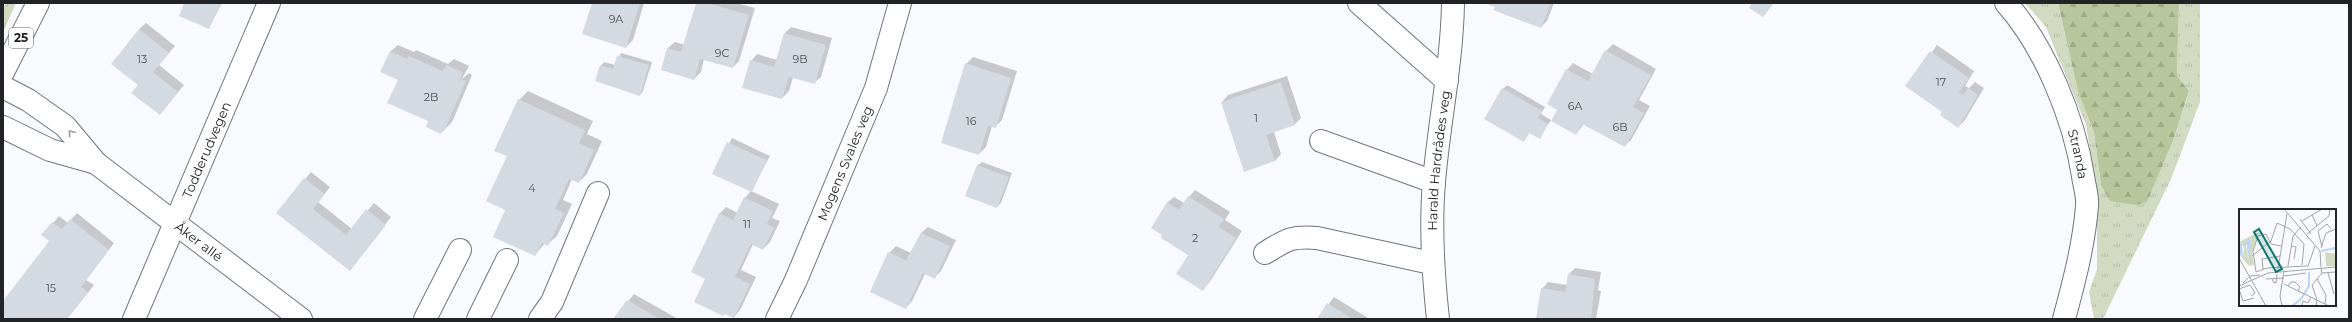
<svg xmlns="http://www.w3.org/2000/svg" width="2352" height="322" font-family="Montserrat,sans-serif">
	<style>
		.grass { fill: url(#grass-tufts) }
		.forest { fill: url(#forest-firs) }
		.shadow { fill: #0003 }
		.building { fill: #d4dae1 }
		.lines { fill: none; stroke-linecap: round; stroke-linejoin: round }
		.minor-casing { stroke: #70767d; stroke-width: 24 }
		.highway-casing { stroke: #70767d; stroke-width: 24 }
		.minor { stroke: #fff; stroke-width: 22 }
		.highway { stroke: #fff; stroke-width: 22 }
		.oneway { stroke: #9b9c9d }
		.labels { text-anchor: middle; stroke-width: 3; stroke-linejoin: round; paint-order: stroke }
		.number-label { font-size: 11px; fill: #4e5155 }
		.shield { fill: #fff; stroke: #646567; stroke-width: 1 }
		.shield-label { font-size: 12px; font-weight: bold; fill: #212326 }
		.street-label { font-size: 13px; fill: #212326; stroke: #fff }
		.inset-river { fill: none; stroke: #b9d4f7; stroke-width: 2 }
		.inset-road { fill: none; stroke: #a2a4a8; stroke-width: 1 }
		.view { fill: #0f766e; fill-opacity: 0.15; stroke: #0f766e; stroke-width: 2 }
		.inset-edge { fill: none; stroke: #212326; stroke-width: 2 }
	</style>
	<defs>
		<pattern id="grass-tufts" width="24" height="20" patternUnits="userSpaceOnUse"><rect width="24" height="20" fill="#d2dbc1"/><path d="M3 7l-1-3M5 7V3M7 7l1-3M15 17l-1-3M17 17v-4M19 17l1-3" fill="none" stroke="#b4bca6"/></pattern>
		<pattern id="forest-firs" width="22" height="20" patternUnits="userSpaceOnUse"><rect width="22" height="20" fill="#b9c59c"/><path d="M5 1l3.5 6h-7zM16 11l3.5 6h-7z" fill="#9fa986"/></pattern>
	</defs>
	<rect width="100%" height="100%" fill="#f8fafe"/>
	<path class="grass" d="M6 3H16L3 32V9Z
		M2025 3H2058L2078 92 2094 132 2101 185 2147 202 2173 141 2189 92 2177 76 2179 3H2200V102L2171 179 2103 319H2094L2089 292 2097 269V191L2086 125 2046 27Z"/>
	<path class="forest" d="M2058 3H2179L2177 76 2189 91 2173 141 2147 202 2136 205 2110 201 2101 185 2094 132 2078 92Z"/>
	<path class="shadow" d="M185 3H222L209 28Z
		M593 3H644L633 40 626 47Z
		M697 3H736L755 8 739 61 733 67 704 59 701 72 694 79 668 48 675 42 685 45Z
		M1487 3H1554L1547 21 1541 27Z
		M146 23 175 46 159 65 184 85 160 114 139 85V29Z
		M791 27 832 38 821 77 814 83 793 77 789 91 782 98 751 61 757 54 777 60 785 33Z
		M1613 44 1656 69 1639 100 1650 106 1631 140 1624 146 1584 124 1576 134 1559 109 1567 70 1573 63 1593 74 1606 51Z
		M398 45 414 52 416 50 448 64 454 59 469 66 462 79 469 73 472 75 452 122 441 133 399 79 382 71 391 51Z
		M1937 45 1974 71 1965 86 1969 88 1975 82 1984 88 1965 120 1958 127 1943 112 1907 86Z
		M621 53 652 62 643 91 640 95 601 66 604 62 615 65Z
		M973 57 1017 71 1002 120 995 127 992 126 986 147 979 154 966 64Z
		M1287 76 1301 118 1295 124 1274 132 1281 154 1275 161 1222 102 1228 95Z
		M1507 85 1545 107 1541 114 1551 120 1539 138 1530 132 1524 141 1503 89Z
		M528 91 593 121 587 134 602 141 587 174 579 182 572 179 563 200 572 204 557 236 548 244 545 243 535 255 507 210 508 156 519 100Z
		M732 138 770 156 751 191 714 173Z
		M982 162 1012 173 1001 203 997 207 966 195 978 165Z
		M311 172 330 187 318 202 352 229 374 203 391 217 350 270 277 213Z
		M1195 190 1230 212 1225 220 1242 231 1209 283 1202 290 1167 203 1174 197 1184 203Z
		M751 191 779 204 772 218 780 221 770 242 763 249 753 244 741 270 756 277 740 310 734 317 707 278 719 214 726 207 738 213 745 198Z
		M77 213 114 243 86 280 94 285 67 319H3V305L51 241 43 235 59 216 68 223Z
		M928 227 956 240 941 271 934 278 925 274 912 301 906 308 889 253 896 246 911 253 921 233Z
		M1575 268 1601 272 1598 290 1601 291 1596 319H1537L1542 289 1548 282 1567 285 1569 274Z
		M634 294 678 319H614Z
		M1334 297 1368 318 1318 319Z"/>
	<path class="building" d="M184 3H221L209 29 179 16Z
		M592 3H640L626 48 582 34Z
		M696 3H707L749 15 733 68 700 59 694 80 661 70 667 48 681 52Z
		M1484 3H1551L1541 28 1493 10 1495 7Z
		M1752 3H1774L1763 17 1749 8Z
		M139 29 169 53 153 72 178 92 160 115 131 93 138 85 111 64Z
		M784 33 826 45 815 84 789 77 782 99 742 88 750 60 774 67Z
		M1605 50 1651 75 1633 107 1644 113 1625 147 1582 124 1576 135 1551 121 1557 110 1547 104 1566 69 1588 81Z
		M390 51 407 59 409 56 443 71 446 65 463 72 458 83 461 79 466 81 445 129H443L441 134 426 127 428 121 387 103 398 80 380 72Z
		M1930 51 1969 78 1959 92 1963 95 1968 88 1978 95 1958 128 1940 115 1942 112 1905 86Z
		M617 56 649 65 640 96 595 81 600 65 613 69Z
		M965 63 1011 78 996 128 988 126 979 155 941 143Z
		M1281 82 1295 125 1266 135 1275 161 1244 172 1221 102Z
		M1502 88 1542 111 1538 118 1548 124 1540 139 1529 133 1524 142 1484 119Z
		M518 99 585 130 579 143 594 150 579 183 569 179 555 209 564 213 548 246 542 243 535 256 493 237 505 210 486 201 507 156 494 151Z
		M727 142 767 160 752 192 712 174Z
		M977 165 1009 177 997 208 965 196Z
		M304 178 325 194 313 209 346 235 366 209 386 225 350 271 276 213Z
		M1188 196 1224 219 1219 227 1236 238 1203 291 1176 274 1188 255 1161 238 1162 235 1151 228 1167 202 1179 210Z
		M744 197 773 211 767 224 774 228 763 250 751 244 735 277 750 284 734 318 725 314 723 316 694 302 705 279 691 272 719 213 733 220Z
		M70 219 109 250 81 287 88 292 67 319H3V301L49 241 41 235 52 222 62 229Z
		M921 233 950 246 935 279 923 273 906 309 870 292 888 252 906 260Z
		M1568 274 1595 279 1591 319H1536L1541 288 1565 292Z
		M627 300 660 319H613Z
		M1327 303 1353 319H1317Z"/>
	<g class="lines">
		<defs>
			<g id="minor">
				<path d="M1359 3 1447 81"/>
				<path id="s1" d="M2006 3C2045 47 2074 118 2083 176 2084 185 2088 196 2087 206 2084 244 2074 282 2064 319"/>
				<path id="s2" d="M3 87 28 100 65 126 96 163 301 319"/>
				<path d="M3 127 50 150 96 163"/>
				<path d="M1321 141 1434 182"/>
				<path d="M1265 253C1286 240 1291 236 1317 238L1431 263"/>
				<path id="s3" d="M134 319 269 3"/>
				<path d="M425 319 460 250"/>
				<path d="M478 319 507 260"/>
				<path d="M540 319 552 302 598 193"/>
				<path id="s4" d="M777 319 796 280 876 88 900 3"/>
				<path id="s5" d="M1438 319C1433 273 1430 228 1434 182 1439 122 1452 63 1453 3"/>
			</g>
			<path id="highway" d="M3 72 38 3"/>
		</defs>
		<use href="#minor" class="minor-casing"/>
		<use href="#highway" class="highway-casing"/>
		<use href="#minor" class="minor"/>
		<use href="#highway" class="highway"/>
	</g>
	<defs><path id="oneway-chevron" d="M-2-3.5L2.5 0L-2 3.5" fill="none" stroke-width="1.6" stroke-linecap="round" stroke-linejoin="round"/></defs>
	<use class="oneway" href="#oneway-chevron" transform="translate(71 133) rotate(-130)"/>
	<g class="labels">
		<g class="number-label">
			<text x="616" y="23">9A</text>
			<text x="722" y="57">9C</text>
			<text x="142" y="63">13</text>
			<text x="800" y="63">9B</text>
			<text x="1941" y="86">17</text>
			<text x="431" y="101">2B</text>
			<text x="1575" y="110">6A</text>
			<text x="1256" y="122">1</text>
			<text x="971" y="125">16</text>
			<text x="1620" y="131">6B</text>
			<text x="532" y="192">4</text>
			<text x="747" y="228">11</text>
			<text x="1195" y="242">2</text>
			<text x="51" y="292">15</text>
		</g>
		<rect class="shield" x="9" y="28" width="24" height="20" rx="3"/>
		<g class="shield-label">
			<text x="21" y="42">25</text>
		</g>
		<g class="street-label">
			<text dy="5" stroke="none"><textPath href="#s3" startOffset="184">Todderudvegen</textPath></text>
			<text dy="5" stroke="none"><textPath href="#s1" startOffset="169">Stranda</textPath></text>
			<text dy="5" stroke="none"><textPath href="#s5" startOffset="159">Harald Hardrådes veg</textPath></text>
			<text dy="5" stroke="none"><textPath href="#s4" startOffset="170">Mogens Svales veg</textPath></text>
			<text dy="5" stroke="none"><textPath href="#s2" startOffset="251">Åker allé</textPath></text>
		</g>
	</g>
	<g transform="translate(2239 209)">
		<rect width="97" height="97" fill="#f8fafe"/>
		<path d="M18 24H23L19 26 13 43 15 56 10 57 0 45V44L4 50 5 39 3 35 7 34 9 51 12 30 0 36V33Z" fill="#d2dbc1"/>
		<path d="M86 43 97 45V57H87Z" fill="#d2dbc1"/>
		<path d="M12 30 9 51 8 36 3 35 4 50 0 44V36Z" fill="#b9d4f7"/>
		<path class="inset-river" d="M82 42 97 39M53 97 62 90 70 77V63"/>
		<path class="inset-road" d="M45 0 81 42 82 58M73 6 78 17M61 10 72 25M63 12 83 0M27 25 19 27 14 42 17 63 28 59 69 57 76 37M27 25 32 35 42 37M68 25 90 7 91 0M52 37 57 38 55 50M83 38 79 22 88 15 92 20M82 39 87 24 97 20M13 47 32 32 38 14 51 20 65 35 63 56M0 49 27 97M49 57 54 27 62 18M24 60 23 50 41 47M39 60 48 5M83 64 97 63M89 64 95 85M45 67 67 64M27 70 45 69M34 70V73L37 74 38 65M78 70 87 86 86 95M4 74 11 67 21 66M45 75 90 97M0 77 29 64 97 58M49 77 52 73H56L61 78 59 82M0 80 11 76 16 84 12 87M0 80 4 92 15 89M43 97 41 87 45 62M63 97 64 92 69 94 72 88M77 97 78 91 73 76 83 64 82 59"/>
		<path class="view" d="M20 20 43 60 37 63 15 23Z"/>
		<rect width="97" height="97" class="inset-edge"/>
	</g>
	<rect width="2352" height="322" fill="none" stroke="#212326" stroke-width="8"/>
</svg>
